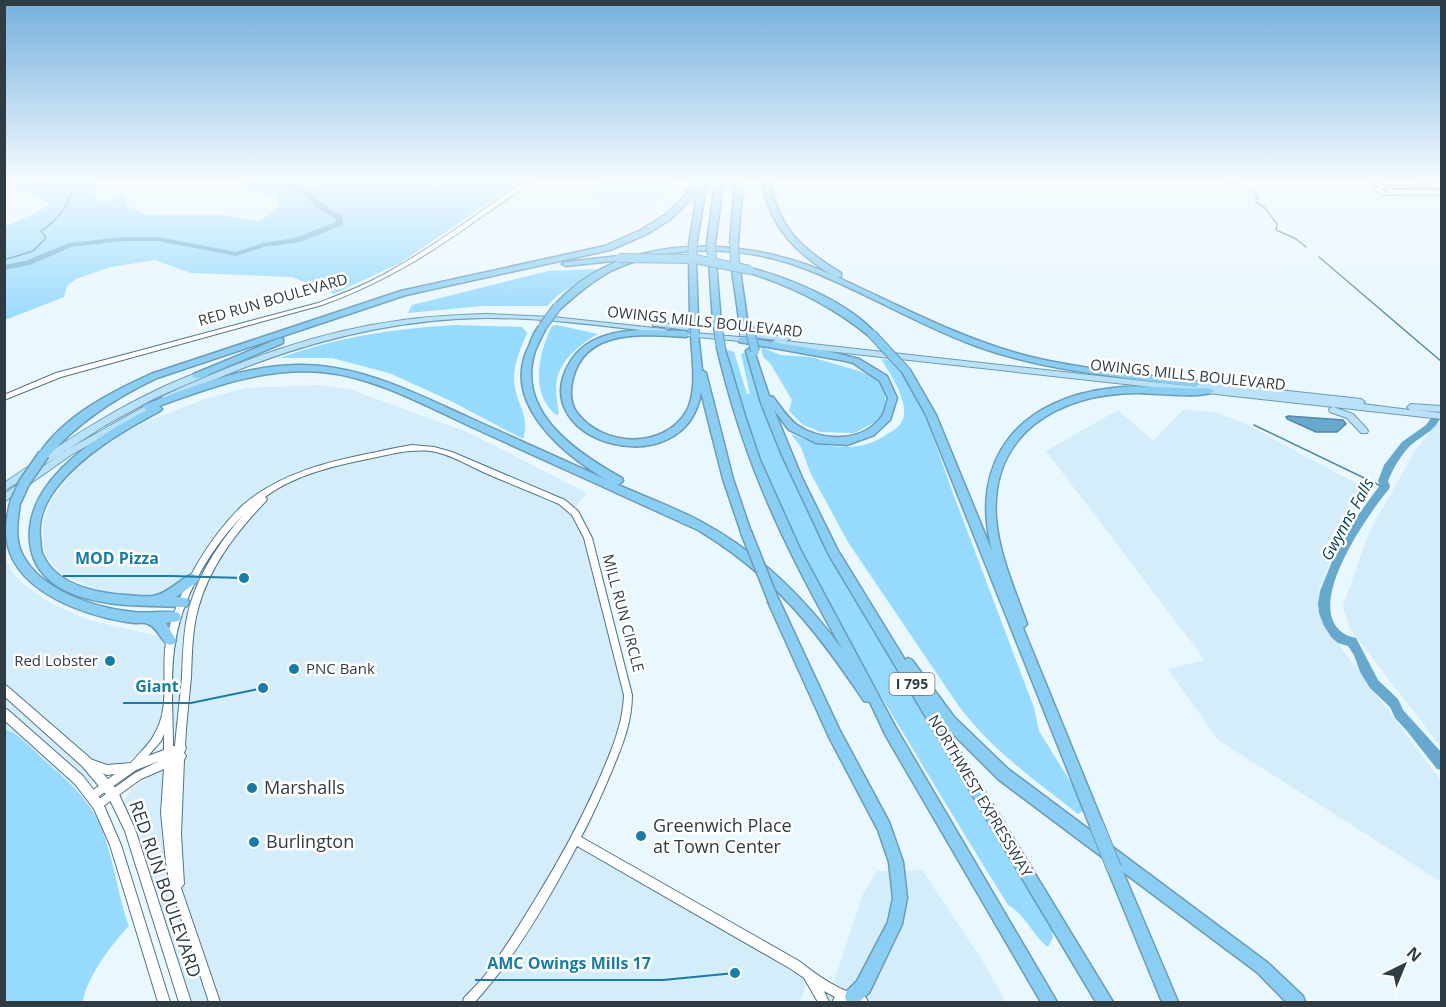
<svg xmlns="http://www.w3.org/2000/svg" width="1446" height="1007" font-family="'Open Sans',sans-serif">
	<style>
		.built { fill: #d4edfb }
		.green { fill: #96dafe }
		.water { fill: #66a9cc; stroke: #5688a3; stroke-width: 1.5 }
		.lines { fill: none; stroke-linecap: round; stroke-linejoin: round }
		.stream { stroke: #5688a3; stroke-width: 1.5 }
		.river { fill: #66a9cc; fill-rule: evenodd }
		.tertiary-casing { stroke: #547383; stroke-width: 2 }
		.secondary-casing { stroke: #547383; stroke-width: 2 }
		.primary-casing { stroke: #6a9cb6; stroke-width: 2 }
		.motorway-casing { stroke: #6a9cb6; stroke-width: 3 }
		.tertiary { fill: #fff; fill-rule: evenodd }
		.secondary { fill: #fff; fill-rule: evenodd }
		.primary { fill: #b9e2f8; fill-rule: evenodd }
		.motorway { fill: #8acff3; fill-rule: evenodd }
		.motorway-bridge-far2-casing { stroke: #6a9cb6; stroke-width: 10; stroke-linecap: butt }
		.motorway-bridge-far1-casing { stroke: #6a9cb6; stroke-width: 13; stroke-linecap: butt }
		.motorway-bridge-casing { stroke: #6a9cb6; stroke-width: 16; stroke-linecap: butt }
		.motorway-bridge-far2 { stroke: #8acff3; stroke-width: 8 }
		.motorway-bridge-far1 { stroke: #8acff3; stroke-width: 10 }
		.motorway-bridge { stroke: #8acff3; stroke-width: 14 }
		.poi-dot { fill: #157da7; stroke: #fff; stroke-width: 2 }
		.labels { text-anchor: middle; stroke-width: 5; stroke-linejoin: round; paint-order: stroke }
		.shield { fill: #fff; stroke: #6d767c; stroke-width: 1.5 }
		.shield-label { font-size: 14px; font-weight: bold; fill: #2f3c44 }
		.street-label { font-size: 15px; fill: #2f3c44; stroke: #fff }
		.poi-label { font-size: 15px; fill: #2f3c44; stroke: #fff; text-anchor: end }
		.water-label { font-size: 16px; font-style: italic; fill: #044058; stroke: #fff }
		.near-poi-label { font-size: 18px; fill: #2f3c44; stroke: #fff; text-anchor: start }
		.near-street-label { font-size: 18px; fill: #2f3c44; stroke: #fff }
		.leader { fill: none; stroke: #157da7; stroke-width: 2 }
		.callout-dot { fill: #157da7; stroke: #fff; stroke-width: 2 }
		.callout-label { font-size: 16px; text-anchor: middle; font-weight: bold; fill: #157da7; stroke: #fff; stroke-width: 5; stroke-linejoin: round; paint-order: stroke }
	</style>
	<rect width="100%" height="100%" fill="#e9f7fe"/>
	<path class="built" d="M599 182H682L669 184 656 205 633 211 595 199Z
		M319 385 352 390 467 432 587 493 575 507 584 517 592 534 633 691 631 721 628 734 584 838 590 844 811 968 800 1002H190L123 803 133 787 164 767 161 723 150 743 128 761 79 790 31 776 5 775 4 555 12 572 23 584 50 603 89 620 165 638 169 621 182 586 158 596 114 594 99 591 62 574 46 557 44 546 43 525 50 502 71 474 92 452 113 438 148 421 205 399 246 388Z
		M1184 409 1217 413 1248 425 1366 489 1341 535 1319 589V607L1322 618 1339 645 1441 781V882L1218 740 1168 669 1205 660 1046 451 1118 410 1153 441Z
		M1441 417V747L1350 629 1343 606 1369 532 1415 451Z
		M922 870 982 960 1006 1002H827L863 894 877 871Z"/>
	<path class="green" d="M5 182H94L97 186 93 195H97L96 200 105 201 123 195 128 206 146 215H224L259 221 279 206 280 200C269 191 254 194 244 187L245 182H519L400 263 334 294 292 277 191 273 155 260 111 267 76 279 67 286 64 297 5 320V226L35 213 50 204 15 187 5 186Z
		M598 269 558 295 547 306H482L408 313 412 305 548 271Z
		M457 325 522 327 527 333C520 351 511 368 515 388 519 408 530 418 523 439L451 401 389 373 332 358H280C336 337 398 328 457 325Z
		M557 325 598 334C577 346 556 363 556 389 556 397 558 405 559 414L556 415C529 393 539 352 552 326Z
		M761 347 781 355 811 357 862 372 876 378 885 387V410L880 420 854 433 821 432 803 425 789 411 792 400 770 363 763 357Z
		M727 350 734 352 747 394H750L741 354 746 352 765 412 806 507 862 608 1051 926 1053 937 1048 947C1032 935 1027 916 1008 905 965 836 923 766 881 696 817 586 754 475 727 350Z
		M881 359 896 361 918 394 951 488 1034 708 1039 731 1075 789 1083 811 1078 814C1035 781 991 749 958 705L848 542 810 472 801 447 791 434C823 448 859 455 889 433 896 429 903 424 904 415 906 397 890 373 881 359Z
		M5 729C19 734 33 750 44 760 63 777 84 794 96 817 114 852 116 891 129 926 113 942 85 980 83 1002H5Z"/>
	<path class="water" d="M1288 416 1343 420 1346 424 1337 432H1316L1287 419 1286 417Z"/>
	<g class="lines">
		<path class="stream" d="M1229 182 1250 189 1259 198 1256 199V202L1264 207 1277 224 1276 230 1296 239 1306 247
			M435 187 437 191
			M307 192 316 191 334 182
			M1319 257 1442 362
			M4 260 33 251 46 238 41 231C56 221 68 208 72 190L68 185 28 182
			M1254 425 1383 487"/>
		<path class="river" d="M287 182H294L296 186C314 192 323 209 342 215L343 225 300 242 264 247 236 256 158 241H123L71 247 30 265 4 270V265L25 261 69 243 123 237H158L236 252 263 243 295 238 336 222 335 218 317 208 302 193 290 189Z
			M1442 406C1442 431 1422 433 1408 448 1399 458 1393 469 1388 481L1390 486 1389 489C1368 514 1303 606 1343 633 1347 636 1352 637 1356 638L1378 680 1398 699 1403 710 1442 753V770L1437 769 1407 731 1395 718 1390 707 1370 688 1360 672 1354 655 1348 646 1338 643 1332 638 1324 626 1319 613 1318 604 1320 591 1333 559 1353 522 1380 485 1378 481 1384 465 1402 442 1426 425 1439 407Z"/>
		<defs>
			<path id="tertiary" d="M1368 182H1376L1387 186 1442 184V188H1392L1394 190H1442V194L1382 195 1373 188 1377 186ZM1380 188C1384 187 1387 188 1389 191H1383Z
				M412 445 434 447 452 452 565 500 578 511 592 538 632 695C632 721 623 744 613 768 603 792 593 815 581 837L799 961C813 972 828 983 844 990 853 994 865 991 868 1002H832L835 997 824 991 829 1002H818L804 978 791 969 577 846C549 899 515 958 475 1002H463L464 998C471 990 479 983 486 974 504 951 520 924 536 898 559 861 580 822 598 782 610 754 623 726 624 695L584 538 572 515 559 504C534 493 508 483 483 472 468 465 453 456 436 452 416 448 397 453 377 457 339 465 297 473 265 497L267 499 266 501C236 532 209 567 198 609 192 631 192 654 191 677 189 700 186 723 185 746L186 748 184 753 186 756 184 760 181 834 184 884 181 888 220 1002H209L170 885 166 863 161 813 164 769 141 779 98 810 95 808 93 805 95 802 135 773 159 761 136 770 92 801 89 799 87 796 89 793 115 774 107 775 87 767 85 764 87 761 90 759 107 765 131 763C138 754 149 745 154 735 171 708 161 673 166 642 171 615 183 590 196 566 209 544 224 523 243 505 280 473 330 461 377 452 389 449 400 447 412 445ZM244 514C220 541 197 576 188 613 183 634 183 656 182 677 180 700 177 723 175 746H173C173 716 170 680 174 650 180 599 209 550 244 514ZM164 734V750L148 756 161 741Z"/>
			<path id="secondary" d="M523 182H530C516 194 499 204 484 215 431 253 384 283 322 305L61 377 4 400V395L56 373 318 303C336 296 355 289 373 280 426 253 474 216 523 182Z
				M4 685 7 686 90 758 117 790 135 829 191 1002H179L125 831 109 798 82 766 4 696Z
				M4 708 8 710 83 776 102 801 121 845 170 1002H158L110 845 94 809 75 784 4 720Z"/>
			<path id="primary" d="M486 314 553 317 664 329 668 331 664 333C605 326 547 318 487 318 375 319 269 352 169 400L166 401 162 398 163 396C240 360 319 331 403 320 431 316 458 315 486 314Z
				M653 322 687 326 691 328 687 330 656 326H653Z
				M674 331 750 338 754 340 750 342 677 335H674Z
				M740 332 786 337 790 339 786 341 743 336H740Z
				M776 340 1189 386 1186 383 1190 380 1361 399 1365 402 1363 404 1410 410 1407 407 1411 404 1442 406V412L1416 410 1442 413V419L773 345V341Z
				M205 370 208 371 209 373 208 375 155 398 104 426 4 491V483C65 441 135 394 205 370Z
				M154 401 157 402 158 404 157 406 71 455 4 502V494L65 451Z
				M1333 407 1353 414 1367 429 1368 431 1367 433H1361L1347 418 1330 412 1329 410 1330 408Z"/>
			<path id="motorway" d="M692 182H707L696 246H693L689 244 699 182 691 199 671 219 647 234 610 250 406 295 157 378C115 398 78 422 48 457L44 458 39 454C64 416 111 392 151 374L401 291 605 246 641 230 665 215 685 196Z
				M715 182H723L715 244 711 246 707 244Z
				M735 182H743L738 243 734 245 730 243Z
				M762 182H770C778 228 803 250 841 273V277H837C900 306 961 339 1027 356 1082 370 1139 373 1195 381L1200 384 1195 387C1121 376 1047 372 976 346 915 324 859 288 798 266 740 245 667 244 611 271 592 281 576 295 560 309L557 310 553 307C620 229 747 236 832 275 795 252 770 227 762 182Z
				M619 256H622V260L566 266 562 264 566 262Z
				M689 259H692L696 261 698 319 694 322 690 319Z
				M709 260H715L716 262 721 323 717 326 713 323Z
				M732 261H738L739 263 748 326 744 329 740 326 731 263Z
				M747 268H750C790 278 849 303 876 334L872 337 869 336C832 306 792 286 747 272Z
				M543 323 547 326C543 334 538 343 535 351 515 412 577 453 622 478L623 481 618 485C648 498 679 509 707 525 761 555 805 599 842 649 812 595 783 541 760 484 742 440 728 394 717 348L718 346H724L745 416 760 460 800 549 896 728 1057 1002H1041L886 736 870 702 864 701C815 628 774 576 698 530 623 496 549 462 474 428 426 406 375 377 322 372 265 367 211 387 159 406L162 409 160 411C123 431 84 453 57 487 46 501 38 519 40 537 41 543 40 550 43 555 56 585 97 593 126 595 135 596 145 597 153 596 168 594 179 579 193 574L197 576 199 579 197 582 176 597 187 598 189 602 187 606 183 607C144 605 103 608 66 591 46 581 32 565 30 542 24 480 99 435 147 410L142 407 144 405C193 386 244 366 297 365 359 364 415 393 470 418 516 439 562 459 607 480 564 455 500 403 529 346 532 338 536 327 543 323Z
				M649 330 686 331 690 334 686 337C646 335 586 327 573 378 570 390 569 402 577 413 603 447 663 450 686 412 698 392 692 357 691 335L695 332 698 333 702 370 706 373 733 479 751 532 750 535H742L741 532 723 479 701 392C686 488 524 443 569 364 585 335 619 330 649 330Z
				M742 337 827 351 859 359 887 376 897 398 890 420 874 435 847 445 816 443 789 430 774 410 802 478 837 549 905 660 908 658 912 660 954 717 1008 769 1268 963 1303 996 1305 1002H1286L1258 973 1123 872 1178 1002H1162L1107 868 1110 863 998 779 945 726 1113 1002H1096L829 555 781 453 761 403 746 351 750 348 754 351 769 396 773 397C780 406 788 419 797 425 822 442 863 443 882 416 885 412 886 404 888 398L880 381 853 363 846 361 739 342V338Z
				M280 338 283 339V343L200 378H194L192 376 194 374Z
				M907 369 910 370 936 415 992 551C968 458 1021 398 1113 388 1145 384 1177 390 1209 388L1214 391C1204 399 1152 393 1137 393 1060 393 990 433 996 518 999 555 1015 590 1027 624L1023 628 1104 826 1102 831 1097 833 1092 831 926 415 902 372Z
				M15 499 19 500 20 503C18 518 15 534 20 549 35 589 94 608 133 612 145 614 170 610 179 613L181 617 179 621 166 623 176 640 174 644 170 645C160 642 159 628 148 624 144 622 138 623 134 623 125 622 116 620 107 618 63 607 4 581 6 527 7 518 8 508 11 500Z
				M774 597 778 598 839 729 889 822 903 862 907 898 902 924 869 993 859 1002H847L845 997 847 991 857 981 888 922 893 898 889 862 878 830 829 737 768 602 770 598Z"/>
		</defs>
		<use href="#tertiary" class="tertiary-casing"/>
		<use href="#secondary" class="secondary-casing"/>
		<use href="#primary" class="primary-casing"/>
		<use href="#motorway" class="motorway-casing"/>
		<use href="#tertiary" class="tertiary"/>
		<use href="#secondary" class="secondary"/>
		<use href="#primary" class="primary"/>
		<use href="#motorway" class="motorway"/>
		<defs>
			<path id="motorway-bridge-far2" d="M734 243 735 263
				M711 244 712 262
				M619 258 695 259 750 270
				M692 261 693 244
				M694 319 695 335
				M717 323 721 348
				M543 326 557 307
				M749 326 755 351
				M872 334 907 372"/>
			<path id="motorway-bridge-far1" d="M15 503 24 483 44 454
				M746 532 774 602"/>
			<path id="motorway-bridge" d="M1097 826 1114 868"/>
		</defs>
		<use href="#motorway-bridge-far2" class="motorway-bridge-far2-casing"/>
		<use href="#motorway-bridge-far1" class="motorway-bridge-far1-casing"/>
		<use href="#motorway-bridge" class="motorway-bridge-casing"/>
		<use href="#motorway-bridge-far2" class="motorway-bridge-far2"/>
		<use href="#motorway-bridge-far1" class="motorway-bridge-far1"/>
		<use href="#motorway-bridge" class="motorway-bridge"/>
	</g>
	<linearGradient id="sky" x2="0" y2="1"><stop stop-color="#74b0dd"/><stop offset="0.56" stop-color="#f5fbff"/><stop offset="1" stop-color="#f5fbff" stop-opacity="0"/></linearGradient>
	<rect width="1446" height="323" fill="url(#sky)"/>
	<g class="poi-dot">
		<circle cx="110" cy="661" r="6"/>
		<circle cx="294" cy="669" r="6"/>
		<circle cx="252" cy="788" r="6"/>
		<circle cx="641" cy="836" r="6"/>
		<circle cx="254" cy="842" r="6"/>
	</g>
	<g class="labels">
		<rect class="shield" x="889.5" y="673" width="45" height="22" rx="4.5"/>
		<g class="shield-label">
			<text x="912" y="689">I 795</text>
		</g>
		<g class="street-label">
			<text transform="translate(273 300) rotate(-16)" y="5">RED RUN BOULEVARD</text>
			<text transform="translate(705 322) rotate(6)" y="5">OWINGS MILLS BOULEVARD</text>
			<text transform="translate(1188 375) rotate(6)" y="5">OWINGS MILLS BOULEVARD</text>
			<text transform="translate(623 613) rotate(75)" y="5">MILL RUN CIRCLE</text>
			<text transform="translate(980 796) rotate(59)" y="5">NORTHWEST EXPRESSWAY</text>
		</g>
		<g class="poi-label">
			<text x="98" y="666">Red Lobster</text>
			<text x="306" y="674" text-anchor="start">PNC Bank</text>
		</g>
		<g class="water-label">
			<text transform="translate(1347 519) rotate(-61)" y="6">Gwynns Falls</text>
		</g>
		<g class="near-poi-label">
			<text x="264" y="794">Marshalls</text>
			<text x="653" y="832">Greenwich Place<tspan x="653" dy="21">at Town Center</tspan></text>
			<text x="266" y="848">Burlington</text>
		</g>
		<g class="near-street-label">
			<text transform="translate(165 889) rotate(71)" y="6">RED RUN BOULEVARD</text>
		</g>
	</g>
	<path class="leader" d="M244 578L171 576H63M263 688L191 703H123M735 973L663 980H475"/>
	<g class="callout-dot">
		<circle cx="244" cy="578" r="6"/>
		<circle cx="263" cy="688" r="6"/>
		<circle cx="735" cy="973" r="6"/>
	</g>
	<g class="callout-label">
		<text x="117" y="564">MOD Pizza</text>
		<text x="157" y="692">Giant</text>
		<text x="569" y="969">AMC Owings Mills 17</text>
	</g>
	<rect width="1446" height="1007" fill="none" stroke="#2f3c44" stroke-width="12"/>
	<g transform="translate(1404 965) rotate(43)" stroke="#ffffff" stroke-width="4.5" paint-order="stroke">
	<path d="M0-4.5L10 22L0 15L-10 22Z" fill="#2f3c44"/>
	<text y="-9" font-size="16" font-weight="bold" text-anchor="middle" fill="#2f3c44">N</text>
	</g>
</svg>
